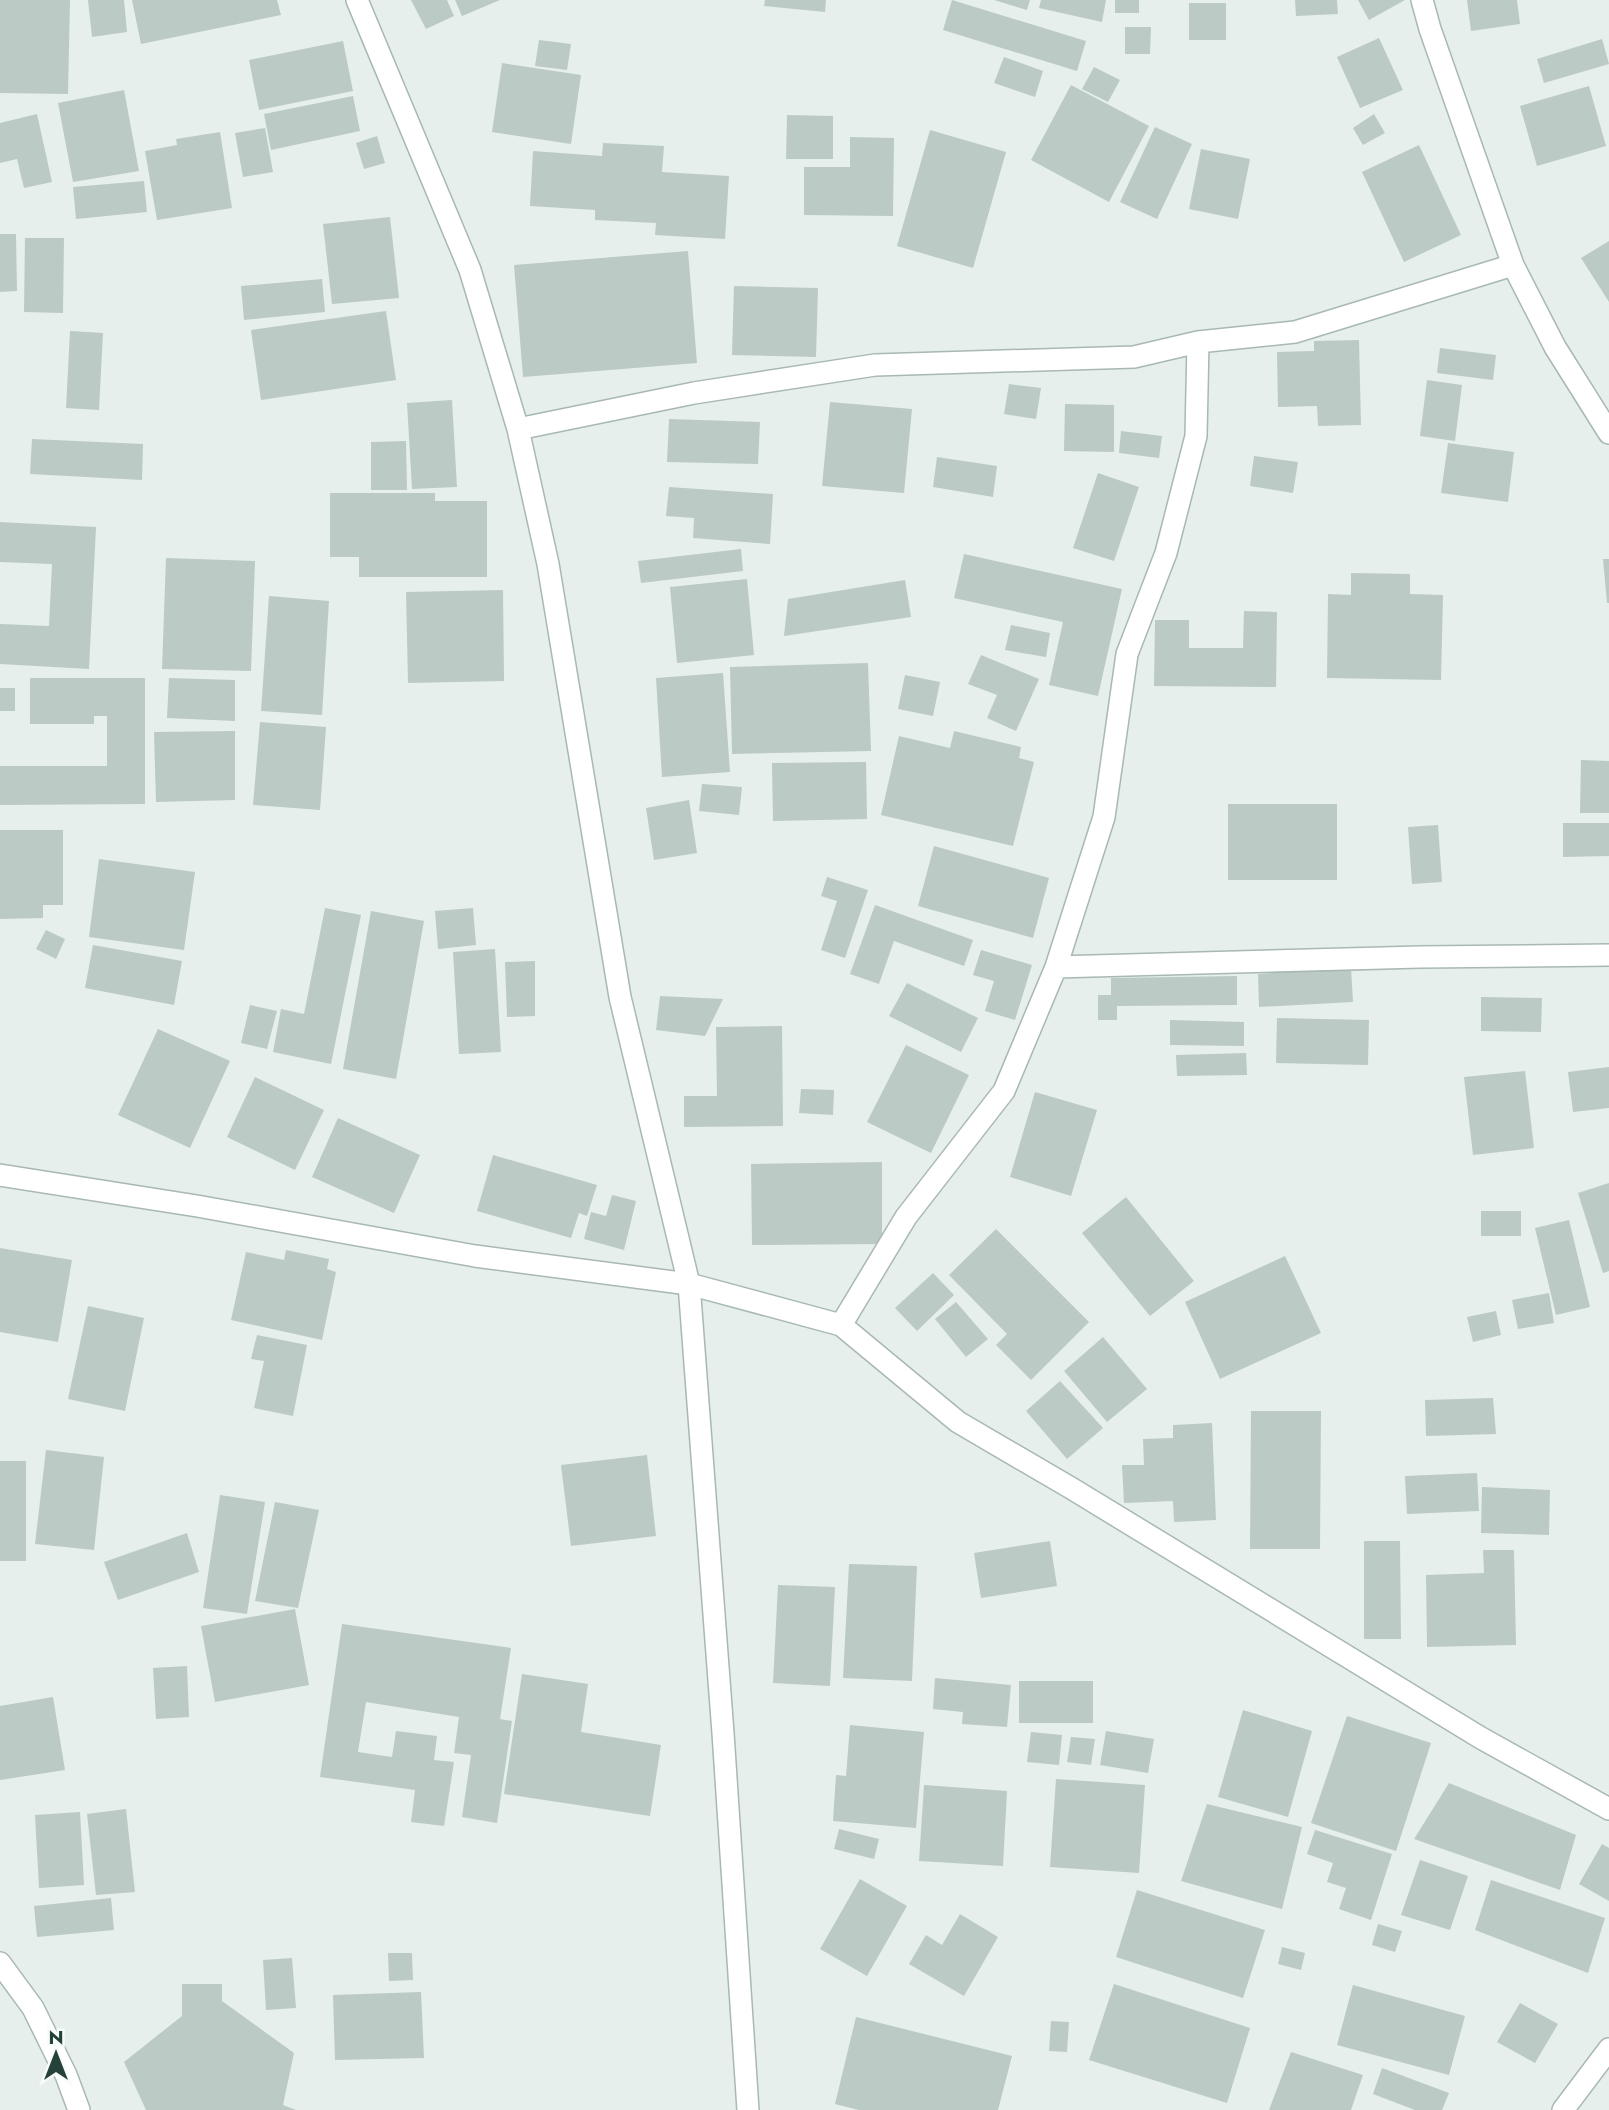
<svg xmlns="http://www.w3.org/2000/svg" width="1609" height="2110" font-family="Jost,sans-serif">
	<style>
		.building { fill: #bbcac4 }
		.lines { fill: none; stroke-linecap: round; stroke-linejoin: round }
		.minor-casing { stroke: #a8b8b2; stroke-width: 24 }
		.minor { stroke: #fff; stroke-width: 21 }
	</style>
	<rect width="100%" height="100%" fill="#e6efeb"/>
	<path class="building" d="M0 0H70L68 94 0 93Z
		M88 0H124L127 32 92 37Z
		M132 0H277L281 15 141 44Z
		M411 0H447L454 16 426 29Z
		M455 0H500L462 16Z
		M765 0H826L825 12 764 6Z
		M952 0 1086 41 1077 71 943 30Z
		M994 0H1030L1027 10Z
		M1041 0H1106L1102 22 1039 8Z
		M1115 0H1139V13H1115Z
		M1295 0H1337L1338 14 1296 16Z
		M1358 0H1405L1369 20Z
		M1467 0H1517L1520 24 1471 31Z
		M1189 3H1226V40H1189Z
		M1125 27H1151L1150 54H1125Z
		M1379 38 1403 90 1360 108 1337 57Z
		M1602 39 1609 64 1544 83 1537 59Z
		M539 40 571 44 567 70 535 66Z
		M343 41 353 91 259 110 249 60Z
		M1004 57 1043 71 1035 97 994 83Z
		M502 63 581 75 571 144 492 132Z
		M1094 67 1120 80 1108 102 1082 89Z
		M1071 85 1149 126 1109 202 1031 160Z
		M1589 86 1606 146 1537 166 1520 106Z
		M124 90 139 171 73 182 58 103Z
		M353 96 360 131 271 150 264 114Z
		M37 114 52 182 24 188 17 159 0 163V123Z
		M1374 114 1385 133 1363 145 1353 128Z
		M787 115 833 116V159H786Z
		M1155 127 1192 144 1157 219 1120 202Z
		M265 128 273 172 243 177 235 133Z
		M930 130 1006 152 973 268 897 246Z
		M220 132 232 208 157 220 145 151 177 145 176 139Z
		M377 136 385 163 364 169 356 143Z
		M850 137 894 138 893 216 804 215V167H850Z
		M603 143 664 146 662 172 729 176 725 239 655 235 656 223 595 220V210L530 206 533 151 602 156Z
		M1419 145 1461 235 1404 262 1362 172Z
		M1201 149 1250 159 1238 219 1189 209Z
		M144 181 147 212 76 219 73 187Z
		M390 217 399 298 332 304 323 224Z
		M0 234H16L17 291 0 292Z
		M25 238H64L63 313 24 312Z
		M1609 241V302L1581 258Z
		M688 251 697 363 523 377 514 265Z
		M322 279 325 312 244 320 241 286Z
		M734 286 818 288 816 357 732 355Z
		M386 311 396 380 261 400 251 330Z
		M70 331 103 333 99 410 66 408Z
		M1359 340 1361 425 1318 426 1317 406 1278 407 1277 352 1314 351V341Z
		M1440 348 1496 355 1493 380 1437 373Z
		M1427 380 1462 385 1455 441 1420 436Z
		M1009 384 1041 388 1036 419 1004 414Z
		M452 400 457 487 412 489 407 403Z
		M830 402 912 409 904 493 822 486Z
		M1065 404 1114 405V452L1064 451Z
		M669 419 760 422 758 464 667 462Z
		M1121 431 1162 436 1159 458 1119 453Z
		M32 439 143 444 142 480 30 474Z
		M406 441 407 490H371V442Z
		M1448 443 1514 452 1508 502 1441 493Z
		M1254 456 1298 462 1293 493 1250 486Z
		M937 457 997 466 993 497 933 487Z
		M1098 473 1139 487 1114 561 1073 548Z
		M669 487 773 494 770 544 693 538 694 518 666 516Z
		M330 493H435V501H487V577H359V557H330Z
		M0 522 96 527 89 669 0 664V624L49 626 52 564 0 562Z
		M741 549 743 571 641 583 638 561Z
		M964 554 1122 589 1098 696 1049 685 1063 622 954 598Z
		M166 558 255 561 251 671 162 669Z
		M1603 559H1609V603H1607Z
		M1351 573 1410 574V594L1443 595 1441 680 1327 678 1328 594 1351 595Z
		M747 579 754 655 677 663 670 587Z
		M905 580 911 617 784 636 788 599Z
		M503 590 504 681 408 683 406 592Z
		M269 596 329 601 322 715 261 711Z
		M1244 611 1277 612 1276 687 1154 686 1155 620H1189V648H1243Z
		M1011 625 1050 633 1046 657 1005 650Z
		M981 655 1039 679 1016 731 987 718 997 695 968 684Z
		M868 663 871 751 732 754 730 667Z
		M723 673 730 772 662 777 656 678Z
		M905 675 940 682 933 716 898 709Z
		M30 678H145V804L0 805V766H107V716H94V724H30Z
		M169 678 235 680V721L167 718Z
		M0 688H15V711H0Z
		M260 722 326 727 320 810 253 805Z
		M235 731V800L156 802 154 732Z
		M954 731 1021 747 1019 758 1034 762 1013 846 881 815 899 736 950 748Z
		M1581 760 1609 761V813H1580Z
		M866 762 867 819 773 821 772 763Z
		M702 784 742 787 739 815 699 811Z
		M689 800 697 853 654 860 646 808Z
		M1228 804H1337V880H1228Z
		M1563 823H1609V856L1563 857Z
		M1438 825 1442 882 1412 884 1408 827Z
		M0 830H63V905H43V918L0 919Z
		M934 846 1049 878 1033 938 918 906Z
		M99 859 195 872 184 950 89 937Z
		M827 877 868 890 845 958 821 950 837 901 821 896Z
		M875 905 973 940 964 966 894 941 879 984 850 974Z
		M325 908 361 915 331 1064 273 1052 281 1009 304 1014Z
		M473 908 476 945 438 949 435 911Z
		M371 911 424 921 396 1079 343 1069Z
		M46 930 65 939 56 959 36 949Z
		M93 945 182 961 174 1005 85 988Z
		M495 949 501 1052 459 1054 453 952Z
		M981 950 1032 965 1015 1020 985 1011 994 981 973 975Z
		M535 961V1016L507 1017 505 962Z
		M1351 968 1353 1002 1259 1007 1258 974Z
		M1237 976V1005L1117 1006V1020H1098V995H1111V978Z
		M907 983 978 1018 961 1052 889 1016Z
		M660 996 723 999 705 1036 656 1030Z
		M1481 997 1542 998 1541 1032 1481 1031Z
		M250 1005 277 1011 267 1049 241 1043Z
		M1277 1018 1369 1020 1368 1065 1276 1063Z
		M1170 1020 1244 1022V1046L1170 1045Z
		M782 1026 783 1126 684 1127V1096H717L716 1027Z
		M158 1029 230 1061 190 1148 118 1115Z
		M906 1045 969 1075 931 1153 867 1122Z
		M1246 1053 1247 1075 1177 1076 1176 1055Z
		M1609 1067V1108L1573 1112 1568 1072Z
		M1525 1071 1534 1148 1473 1155 1464 1077Z
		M255 1077 324 1110 295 1170 227 1137Z
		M801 1089 834 1090 833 1115 799 1113Z
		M1035 1092 1097 1110 1071 1196 1010 1177Z
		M338 1118 420 1155 394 1213 312 1177Z
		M493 1155 597 1185 587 1216 579 1213 571 1238 477 1211Z
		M882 1162V1244L752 1245 751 1164Z
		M1609 1183V1271L1603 1273 1578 1193Z
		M612 1195 636 1201 624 1250 584 1239 591 1212 606 1216Z
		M1126 1197 1194 1281 1150 1316 1082 1233Z
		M1481 1211H1521V1236H1481Z
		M1569 1220 1590 1307 1556 1315 1535 1228Z
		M996 1229 1089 1322 1031 1380 996 1345 1007 1334 949 1275Z
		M0 1248 72 1260 58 1342 0 1332Z
		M286 1250 329 1259 327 1269 336 1272 322 1340 231 1320 246 1252 284 1260Z
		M1285 1256 1321 1333 1220 1379 1185 1302Z
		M933 1273 954 1295 917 1331 895 1308Z
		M1549 1293 1554 1323 1518 1329 1512 1300Z
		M956 1302 988 1339 966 1357 935 1319Z
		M88 1306 144 1318 125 1411 68 1399Z
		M1496 1311 1501 1335 1473 1342 1467 1317Z
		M257 1335 307 1345 293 1416 254 1408 264 1361 251 1359Z
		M1103 1337 1147 1389 1107 1422 1064 1371Z
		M1060 1381 1103 1428 1067 1459 1026 1411Z
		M1493 1398 1496 1434 1426 1436 1425 1400Z
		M1251 1411H1321L1320 1549H1250Z
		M1212 1423 1216 1520 1174 1522 1173 1501 1124 1503 1122 1465H1144L1143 1439 1173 1438V1425Z
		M46 1450 104 1457 94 1550 35 1544Z
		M647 1455 656 1536 571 1546 561 1465Z
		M0 1461H26V1561H0Z
		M1477 1473 1479 1511 1407 1514 1405 1476Z
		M1482 1487 1550 1490 1549 1535 1481 1533Z
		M220 1495 265 1502 247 1614 203 1608Z
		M275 1502 319 1510 298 1608 255 1601Z
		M187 1533 199 1572 118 1600 104 1562Z
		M1050 1541 1057 1586 981 1598 974 1553Z
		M1364 1541H1400L1401 1639H1364Z
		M1483 1550H1514L1516 1645 1427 1647 1426 1575 1484 1573Z
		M849 1564 917 1566 912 1681 843 1678Z
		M778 1585 835 1587 830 1686 773 1683Z
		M295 1609 309 1685 215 1702 201 1626Z
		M342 1624 511 1648 500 1719 512 1721 497 1823 462 1817 471 1755 454 1753 459 1717 366 1702 358 1752 392 1757 396 1731 437 1736 434 1760 454 1762 444 1826 411 1822 415 1790 320 1777Z
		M187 1666 189 1717 156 1719 153 1668Z
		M522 1674 588 1684 581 1732 661 1745 650 1816 504 1794Z
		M935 1678 1011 1685 1007 1727 962 1724 963 1712 933 1709Z
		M1019 1681H1093V1723H1019Z
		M53 1697 65 1770 0 1780V1706Z
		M1243 1710 1312 1731 1288 1817 1218 1797Z
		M1347 1716 1431 1743 1396 1851 1311 1823Z
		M850 1725 924 1732 916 1828 833 1821 836 1775 846 1776Z
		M1106 1731 1154 1739 1148 1773 1100 1765Z
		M1031 1732 1062 1735 1059 1765 1027 1762Z
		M1071 1737 1095 1739 1091 1765 1067 1762Z
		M1056 1779 1145 1785 1139 1873 1050 1867Z
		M1449 1783 1576 1835 1560 1890 1414 1839Z
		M924 1785 1007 1791 1003 1866 919 1861Z
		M1207 1804 1302 1827 1282 1909 1181 1881Z
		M126 1809 135 1892 96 1895 87 1814Z
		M80 1812 84 1885 39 1888 35 1815Z
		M839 1829 879 1839 874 1859 834 1849Z
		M1315 1830 1392 1854 1371 1920 1339 1909 1346 1888 1327 1882 1333 1863 1307 1854Z
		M1602 1844 1609 1848V1901L1579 1884Z
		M1420 1860 1468 1876 1450 1930 1401 1915Z
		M860 1879 907 1906 867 1976 820 1949Z
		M1491 1880 1605 1918 1588 1973 1475 1930Z
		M1137 1890 1265 1930 1243 1998 1116 1957Z
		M111 1898 114 1930 37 1937 34 1906Z
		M960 1914 998 1937 964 1996 909 1964 926 1935 942 1945Z
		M1378 1924 1402 1931 1395 1952 1372 1945Z
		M1282 1947 1305 1953 1301 1970 1278 1964Z
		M388 1953H412L413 1980 389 1981Z
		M292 1958 296 2008 266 2010 263 1960Z
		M182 1984H222V2001L294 2053 283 2105 296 2110H146L124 2062 182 2016Z
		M1114 1984 1250 2028 1227 2103 1089 2060Z
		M1353 1985 1465 2016 1449 2075 1337 2045Z
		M421 1992 424 2058 335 2060 333 1995Z
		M1520 2003 1558 2024 1535 2063 1497 2042Z
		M856 2017 1012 2056 998 2110H859L835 2104Z
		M1051 2021 1069 2022 1067 2052 1049 2051Z
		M1291 2052 1363 2075 1351 2110H1269Z
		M1382 2068 1449 2093 1442 2110H1415L1373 2094Z"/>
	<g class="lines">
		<defs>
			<path id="minor" d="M357 0 470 270 518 429 548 564 620 997 689 1284 723 1733 748 2110
				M1422 0 1430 29 1513 265 1555 347 1609 433
				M518 429 694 393 875 365 1134 357 1198 342 1295 332 1513 265
				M1056 967 1420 957 1609 955
				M0 1175 197 1206 475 1256 689 1284 841 1325 958 1422 1071 1488 1481 1738 1609 1809
				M841 1325 906 1217 1004 1091 1056 967 1104 817 1127 654 1166 553 1196 436 1198 342
				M0 1963 33 2008 66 2075 79 2110
				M1563 2110 1609 2049"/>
		</defs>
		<use href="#minor" class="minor-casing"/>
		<use href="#minor" class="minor"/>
	</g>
	<g transform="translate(56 2054)" stroke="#f7fbf9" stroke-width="5" paint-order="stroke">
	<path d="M0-5L12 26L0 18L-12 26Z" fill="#24423a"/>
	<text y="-10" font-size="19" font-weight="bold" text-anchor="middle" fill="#24423a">N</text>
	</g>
</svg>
